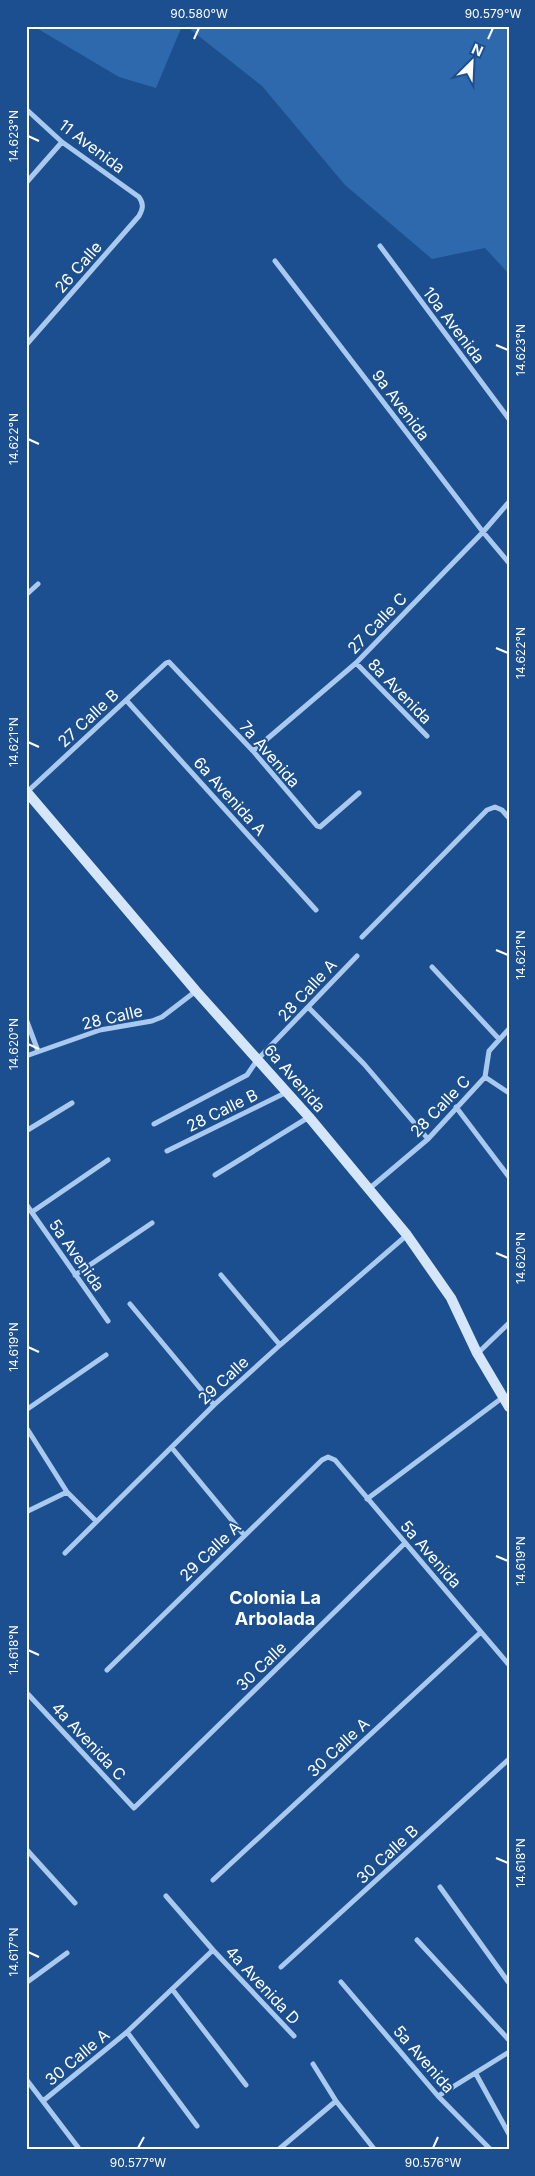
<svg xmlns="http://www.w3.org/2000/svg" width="535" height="2176" font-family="Inter,sans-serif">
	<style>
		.green { fill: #2e69ad }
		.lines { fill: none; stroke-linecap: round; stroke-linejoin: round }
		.street { stroke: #a9c9ee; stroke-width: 5 }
		.secondary { stroke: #d6e6fa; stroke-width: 10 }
		.ticks { fill: none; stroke: #fff; stroke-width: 2 }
		.labels { text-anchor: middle; stroke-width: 4; stroke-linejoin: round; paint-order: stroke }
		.street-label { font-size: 16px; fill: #fff; stroke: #1b4f8f }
		.neighbourhood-label { font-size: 18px; font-weight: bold; fill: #fff; stroke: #1b4f8f }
		.neatline { fill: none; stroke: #fff; stroke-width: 2 }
		.ticks-label { font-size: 12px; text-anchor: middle; fill: #fff }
	</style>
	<rect width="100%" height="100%" fill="#1b4f8f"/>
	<path class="green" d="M33 26H182L156 88 119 77Z
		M186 26H509V274L485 248 432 259 345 185 262 86Z"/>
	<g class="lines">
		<path class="street" d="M26 109 62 142 139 197C144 204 143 209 139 216L26 345
			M26 183 62 142
			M380 246 509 419
			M275 261 483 532 509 563
			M26 595 38 584
			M356 663 427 736
			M126 700 316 910
			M253 751 356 663 483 532 509 502
			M27 792 166 663 169 662 253 751 317 826 320 827 359 793
			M362 937 487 810 495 807 502 810 509 818
			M432 967 499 1039
			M309 1008 364 1064 428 1139
			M26 1019 38 1051
			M26 1056 100 1030 152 1021 162 1017 196 991
			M485 1077 509 1093
			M456 1107 509 1177
			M154 1124 247 1075 258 1059 357 956
			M26 1131 72 1103
			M167 1151 287 1092
			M215 1175 309 1117
			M370 1188 428 1139 485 1077 489 1051 509 1029
			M26 1204 108 1321
			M32 1212 108 1160
			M75 1275 152 1223
			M221 1275 280 1345
			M130 1304 214 1405
			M478 1353 509 1323
			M26 1410 106 1355
			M26 1427 67 1492 96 1521
			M172 1448 244 1535
			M367 1499 502 1398
			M26 1512 67 1492
			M65 1553 214 1405 280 1345 407 1235
			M107 1670 322 1460 328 1457 335 1460 509 1665
			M26 1692 134 1808 405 1543
			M26 1849 75 1903
			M213 1880 481 1632
			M440 1887 509 1983
			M166 1896 213 1950 294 2036
			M417 1940 509 2040
			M281 1967 509 1759
			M341 1982 438 2096 491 2150
			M26 1983 67 1953
			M172 1989 246 2085
			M127 2032 197 2126
			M313 2064 336 2101 375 2150
			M476 2074 509 2134
			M26 2079 80 2150
			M438 2096 509 2052
			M43 2101 127 2032 213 1950
			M278 2150 336 2101"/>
		<path class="secondary" d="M26 791 196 991 309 1117 407 1235 451 1298 477 1353 509 1407"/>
	</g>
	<path class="ticks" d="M194 39 199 28M488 39 493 28M28 136 39 141M496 345 508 350M28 439 39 444M496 648 508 653M28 742 39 747M496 950 508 955M28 1044 39 1049M496 1253 508 1258M28 1347 39 1352M496 1556 508 1561M28 1650 39 1655M496 1858 508 1863M28 1952 39 1957M138 2148 144 2137M433 2148 438 2137"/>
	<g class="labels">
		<g class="street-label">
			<text transform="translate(92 146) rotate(37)" y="6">11 Avenida</text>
			<text transform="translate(78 267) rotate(-49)" y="6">26 Calle</text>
			<text transform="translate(454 325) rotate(53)" y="6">10a Avenida</text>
			<text transform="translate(401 405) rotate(53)" y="6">9a Avenida</text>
			<text transform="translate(377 623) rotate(-46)" y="6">27 Calle C</text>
			<text transform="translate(400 691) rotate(46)" y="6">8a Avenida</text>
			<text transform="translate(88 718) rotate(-43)" y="6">27 Calle B</text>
			<text transform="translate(270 754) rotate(49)" y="6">7a Avenida</text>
			<text transform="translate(230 796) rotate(48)" y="6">6a Avenida A</text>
			<text transform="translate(307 990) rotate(-47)" y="6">28 Calle A</text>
			<text transform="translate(112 1017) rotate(-13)" y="6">28 Calle</text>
			<text transform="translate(295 1078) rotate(49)" y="6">6a Avenida</text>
			<text transform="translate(440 1106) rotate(-46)" y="6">28 Calle C</text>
			<text transform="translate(222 1110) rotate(-26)" y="6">28 Calle B</text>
			<text transform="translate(77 1255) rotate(55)" y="6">5a Avenida</text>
			<text transform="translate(223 1380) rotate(-43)" y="6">29 Calle</text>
			<text transform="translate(210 1551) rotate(-44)" y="6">29 Calle A</text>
			<text transform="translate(431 1554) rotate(49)" y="6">5a Avenida</text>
			<text transform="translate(261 1666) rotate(-44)" y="6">30 Calle</text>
			<text transform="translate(89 1741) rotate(47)" y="6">4a Avenida C</text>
			<text transform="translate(338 1747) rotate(-43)" y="6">30 Calle A</text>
			<text transform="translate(387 1854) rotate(-43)" y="6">30 Calle B</text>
			<text transform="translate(263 1985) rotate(47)" y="6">4a Avenida D</text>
			<text transform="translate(77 2057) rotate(-40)" y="6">30 Calle A</text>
			<text transform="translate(424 2059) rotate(49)" y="6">5a Avenida</text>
		</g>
		<g class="neighbourhood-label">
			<text x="275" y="1604">Colonia La<tspan x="275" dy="21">Arbolada</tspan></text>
		</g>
	</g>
	<rect width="535" height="2176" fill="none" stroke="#1b4f8f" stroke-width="55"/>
	<g transform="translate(472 62) rotate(24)" stroke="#1b4f8f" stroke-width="4" paint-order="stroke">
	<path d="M0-4L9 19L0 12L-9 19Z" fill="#ffffff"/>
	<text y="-8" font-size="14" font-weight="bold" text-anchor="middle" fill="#ffffff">N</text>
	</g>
	<rect x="28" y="28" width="480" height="2120" class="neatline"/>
	<g class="ticks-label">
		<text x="199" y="18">90.580°W</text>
		<text x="493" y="18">90.579°W</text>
		<text transform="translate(14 136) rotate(-90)" y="4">14.623°N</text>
		<text transform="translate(521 350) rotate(-90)" y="4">14.623°N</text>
		<text transform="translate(14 439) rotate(-90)" y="4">14.622°N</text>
		<text transform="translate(521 653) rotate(-90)" y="4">14.622°N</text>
		<text transform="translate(14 742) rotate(-90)" y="4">14.621°N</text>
		<text transform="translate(521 955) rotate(-90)" y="4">14.621°N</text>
		<text transform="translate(14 1044) rotate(-90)" y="4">14.620°N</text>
		<text transform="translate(521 1258) rotate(-90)" y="4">14.620°N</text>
		<text transform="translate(14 1347) rotate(-90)" y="4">14.619°N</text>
		<text transform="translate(521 1561) rotate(-90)" y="4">14.619°N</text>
		<text transform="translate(14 1650) rotate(-90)" y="4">14.618°N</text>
		<text transform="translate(521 1863) rotate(-90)" y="4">14.618°N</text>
		<text transform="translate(14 1952) rotate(-90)" y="4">14.617°N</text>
		<text x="138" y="2167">90.577°W</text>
		<text x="433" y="2167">90.576°W</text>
	</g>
</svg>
